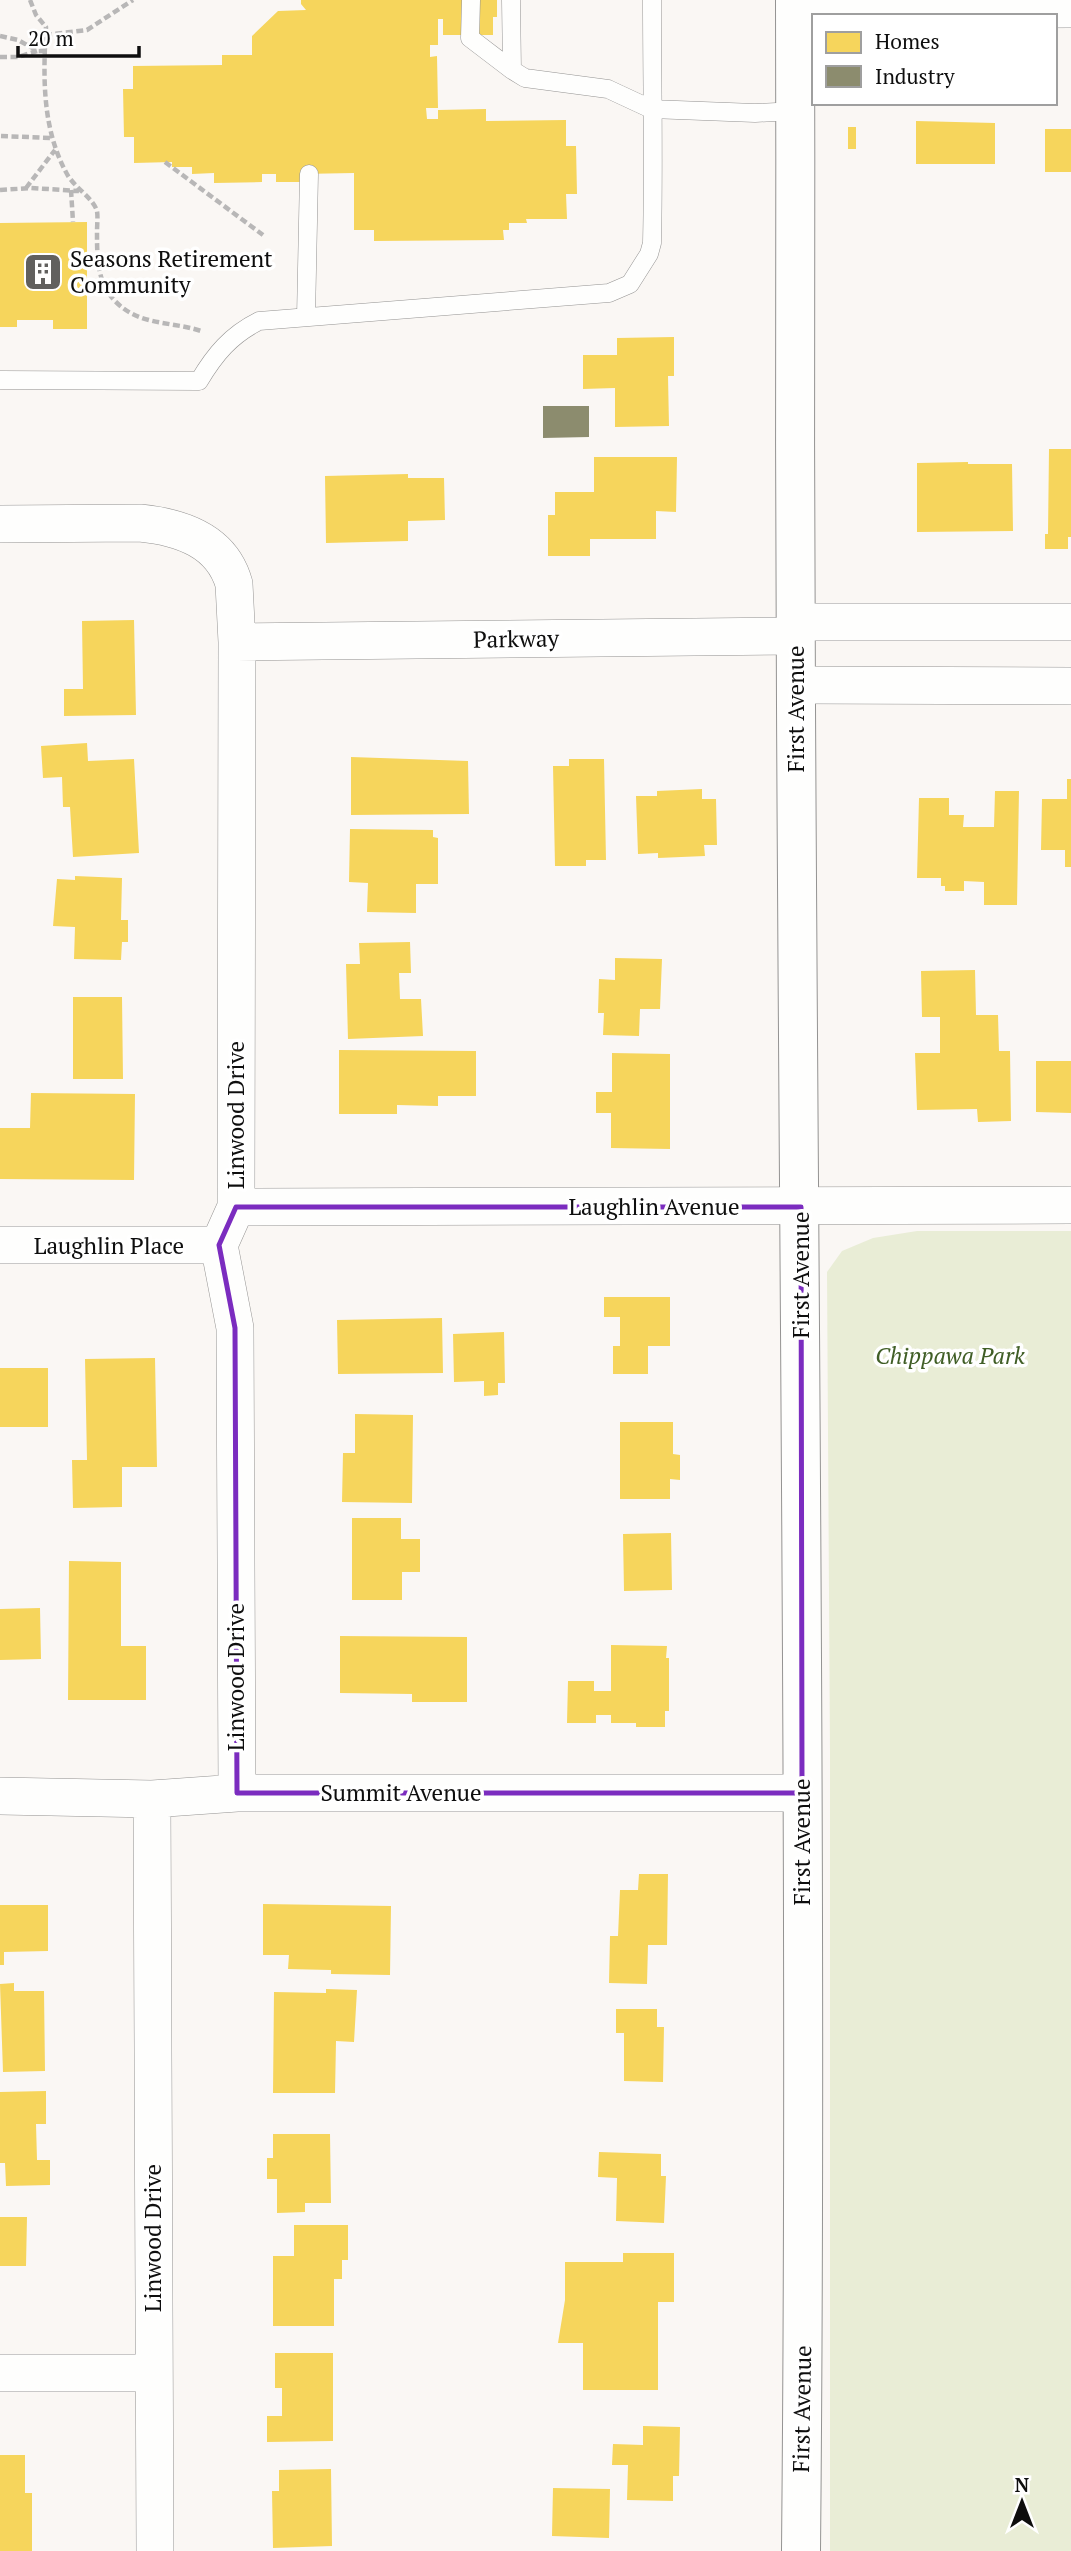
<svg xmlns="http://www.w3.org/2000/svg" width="1071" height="2551" font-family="'PT Serif',serif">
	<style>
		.green { fill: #e9edd6 }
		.homes { fill: #f6d55c }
		.industry { fill: #8c8c6e }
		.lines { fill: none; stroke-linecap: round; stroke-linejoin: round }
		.service-casing { stroke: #949392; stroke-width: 19 }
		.minor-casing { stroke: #949392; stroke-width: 38 }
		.tertiary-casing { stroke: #949392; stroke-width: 40 }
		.path { stroke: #b8b7b7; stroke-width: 4.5; stroke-dasharray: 7 3.5; stroke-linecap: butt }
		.service { stroke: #fefefd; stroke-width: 18 }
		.minor { stroke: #fefefd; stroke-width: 37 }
		.tertiary { stroke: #fefefd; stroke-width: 38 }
		.marked { fill: none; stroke: #7b2cbf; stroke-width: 5; stroke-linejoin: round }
		.labels { text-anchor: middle; stroke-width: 7; stroke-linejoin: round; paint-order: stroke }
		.poi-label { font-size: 23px; fill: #0e0e0e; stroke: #fff; text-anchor: start }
		.street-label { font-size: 23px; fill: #0e0e0e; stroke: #fff }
		.park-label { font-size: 23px; font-style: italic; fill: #405e26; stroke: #fff }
	</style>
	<rect width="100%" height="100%" fill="#faf7f4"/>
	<path class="green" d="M917 1231H1071V2551H830V1754L827 1272 842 1251 873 1238Z"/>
	<path class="homes" d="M301 0H497V17H493V35H443V19H438V45H430V57L437 56 438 108H426L427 119H438V110L486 109V121L566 120V146H576L577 194H566L567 219H526L527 223H509V230H503L504 240 374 241V230H354V173L301 174V182H276V174H262V182L214 183V173L192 174V167H172V162L134 163V137H124L123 89H133V66L222 65V55H252V36L278 11 306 10 301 4Z
		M916 121 995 123V164H916Z
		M848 127H856V149H848Z
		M1045 129H1071V172H1045Z
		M87 222V329H53V320H17V327H0V223Z
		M674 337V376H668L669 426 615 427V388L583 389V355H617V338Z
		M1049 449H1071V537H1068V549H1045V534H1048Z
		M594 457H677L676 512 656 511V539H590V556H548V515H555V492H594Z
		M968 462V464H1012L1013 531 917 532V463Z
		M408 474V478H444L445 520 408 521V541L326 543 325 476Z
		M134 620 136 715 64 716V689H83L82 621Z
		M87 743 88 761 134 759 139 853 73 857 70 807H63L62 777 43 778 41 746Z
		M351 757 468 761 469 814 351 815Z
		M569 759H604L606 860H586V866H555L553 766H569Z
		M1067 779H1071V867H1065V850H1041L1042 799H1067Z
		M702 789V799H716L717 845H704L705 856 658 858V853L638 854 636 796H657V791Z
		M995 791H1019L1017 905H984V882L964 881V891H945V886H941V878H917L919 798H949V815H964L963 827H994Z
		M350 829 433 830V837L438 838V884H416V913L367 912 368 883 349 882Z
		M75 876 122 878 121 920H128V942H122L121 960 74 959 75 927 53 926 57 879 75 880Z
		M410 942 411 973H399L400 999H421L423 1036 348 1039 346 964H360L359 943Z
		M615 958 662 959 660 1009H640L639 1036 603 1035 604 1013H598L599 979 615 980Z
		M975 970 976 1015H998L999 1051H1010L1011 1121 978 1122 977 1109 917 1110 915 1053H940V1017H922L921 971Z
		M73 997H122L123 1079H73Z
		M339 1050 476 1051V1096H438V1106L397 1105V1114H339Z
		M612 1053 670 1054V1149L611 1148V1113H596V1092H612Z
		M1036 1061H1071V1113L1036 1112Z
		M31 1093 135 1094 134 1180 0 1179V1128H30Z
		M604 1297H670V1346H648V1374H613V1346H620V1317H604Z
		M442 1318 443 1373 338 1374 337 1320Z
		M504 1332 505 1383H498V1395L484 1396V1381L454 1382 453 1334Z
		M155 1358 157 1467H122V1507L73 1508 72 1460H87L85 1359Z
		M0 1368H48V1427H0Z
		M355 1414 413 1415 412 1503 342 1502 343 1453H355Z
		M620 1422H673V1454L680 1455V1480L670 1479V1499H620Z
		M352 1518H401V1539H420V1572H402V1600H352Z
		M671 1533 672 1590 624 1591 623 1534Z
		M69 1561 121 1562V1646H146V1700H68Z
		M40 1608 41 1659 0 1660V1609Z
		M340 1636 467 1637V1702H412V1694L340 1693Z
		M611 1645 667 1646 666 1658H669V1711H665V1727H636V1723H611V1715H596V1723H567L568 1681H594V1691H611Z
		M639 1874H668L667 1945H648L647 1984 609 1983 610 1936H618L620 1890H638Z
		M263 1904 391 1906 390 1975 331 1974V1970L288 1969 289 1955H263Z
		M0 1905H48V1951L4 1952V1965H0Z
		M14 1983V1991H44L45 2071 3 2072 0 1984Z
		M326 1989 357 1990 354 2042 336 2041 335 2093H273L274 1992 326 1993Z
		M616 2009H657V2027H664L663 2082 624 2081V2033H616Z
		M46 2091V2124H36L37 2160H50V2185L6 2186 5 2163H0V2092Z
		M273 2134H330L331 2203H305V2212L277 2213V2179H267V2158H273Z
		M599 2152 661 2154V2176H666L664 2223 616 2221 617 2178 598 2177Z
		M0 2217H27L26 2266H0Z
		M294 2225H348V2260H342V2279H334V2326H273V2256H294Z
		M623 2253H674V2302H658V2390H583V2343H558L565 2300V2262H623Z
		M275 2353H333V2441L267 2442V2416H282V2388H275Z
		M643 2426 680 2427 679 2476H673V2501L627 2500 628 2465H612L613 2444 643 2445Z
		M0 2455H25V2493H32V2551H0Z
		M331 2469 332 2546 273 2548 272 2491H279V2470Z
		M553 2488 610 2489 609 2538 552 2536Z"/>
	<path class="industry" d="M543 406H589V437L543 438Z"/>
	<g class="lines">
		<defs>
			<path id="service" d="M471 0 470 38 512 70
				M511 0 512 70 525 78 608 89 651 109 755 113 796 111
				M306 317 309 174
				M0 380 199 381C215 354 231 335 259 321L609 293 630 284 649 254 652 243C654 162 652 81 652 0"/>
			<path id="minor" d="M795 10 1071 9
				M0 524 140 523C181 527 222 541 234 584L237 642 236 1207 219 1245 235 1328 237 1793
				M796 622H1071
				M237 642 796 636
				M796 685 1071 686
				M236 1207 1071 1205
				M0 1245H219
				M0 1796 152 1799 237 1793H802
				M152 1799 155 2551
				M0 2373H153"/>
			<path id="tertiary" d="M795 0C796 235 794 470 796 705 799 1320 807 1936 801 2551"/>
		</defs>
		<use href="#service" class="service-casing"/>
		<use href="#minor" class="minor-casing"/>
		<use href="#tertiary" class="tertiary-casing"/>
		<path class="path" d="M30 0 36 15 46 27C43 77 42 129 67 174 74 187 93 198 97 211 98 217 97 225 97 232 97 257 97 284 116 302 140 326 171 321 201 331
			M45 35 87 30 133 0
			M0 36 18 40 38 51H45
			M0 57H18L37 51
			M1 136 51 138
			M165 162 263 235
			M26 188 55 150
			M0 190 31 188 79 191
			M71 190 73 222"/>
		<use href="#service" class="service"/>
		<use href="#minor" class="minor"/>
		<use href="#tertiary" class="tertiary"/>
	</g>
	<path class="marked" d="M236 1207H801L802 1793H237L235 1328 219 1245Z"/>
	<defs>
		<symbol id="building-square" viewBox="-11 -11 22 22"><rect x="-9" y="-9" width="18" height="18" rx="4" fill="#61605e" stroke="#fff"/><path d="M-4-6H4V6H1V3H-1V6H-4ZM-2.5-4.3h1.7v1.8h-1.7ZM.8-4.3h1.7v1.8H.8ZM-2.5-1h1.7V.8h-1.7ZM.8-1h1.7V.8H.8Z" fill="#fff"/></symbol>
	</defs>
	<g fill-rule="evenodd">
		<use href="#building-square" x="21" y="250" width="44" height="44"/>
	</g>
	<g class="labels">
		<g class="poi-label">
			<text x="70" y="267">Seasons Retirement<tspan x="70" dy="26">Community</tspan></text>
		</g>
		<g class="street-label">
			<text transform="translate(516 639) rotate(-1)" y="8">Parkway</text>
			<text transform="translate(796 709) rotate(-90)" y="8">First Avenue</text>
			<text transform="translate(236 1115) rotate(-90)" y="8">Linwood Drive</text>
			<text x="654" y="1215">Laughlin Avenue</text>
			<text x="109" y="1254">Laughlin Place</text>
			<text transform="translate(801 1275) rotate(-90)" y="8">First Avenue</text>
			<text transform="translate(236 1677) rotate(-90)" y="8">Linwood Drive</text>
			<text x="401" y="1801">Summit Avenue</text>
			<text transform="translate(802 1842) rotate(-90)" y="8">First Avenue</text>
			<text transform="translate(153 2238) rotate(-90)" y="8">Linwood Drive</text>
			<text transform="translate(802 2409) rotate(-89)" y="8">First Avenue</text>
		</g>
		<g class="park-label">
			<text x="950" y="1364">Chippawa Park</text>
		</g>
	</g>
	<rect x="812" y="14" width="245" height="91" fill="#ffffff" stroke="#9f9f9f" stroke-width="2"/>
	<rect x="826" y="32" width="35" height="21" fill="#f6d55c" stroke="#9f9f9f" stroke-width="2"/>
	<text x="875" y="49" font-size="21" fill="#0e0e0e">Homes</text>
	<rect x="826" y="66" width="35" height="21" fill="#8c8c6e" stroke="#9f9f9f" stroke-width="2"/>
	<text x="875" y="84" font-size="21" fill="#0e0e0e">Industry</text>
	<g transform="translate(1022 2502)" stroke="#ffffff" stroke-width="5" paint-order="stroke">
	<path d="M0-5L12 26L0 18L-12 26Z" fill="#0e0e0e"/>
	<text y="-10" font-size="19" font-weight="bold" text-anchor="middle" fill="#0e0e0e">N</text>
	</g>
	<path d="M18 46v10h121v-10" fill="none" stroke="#0e0e0e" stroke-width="3.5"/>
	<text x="28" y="46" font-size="21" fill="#0e0e0e" stroke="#ffffff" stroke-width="5" paint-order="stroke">20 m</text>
</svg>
